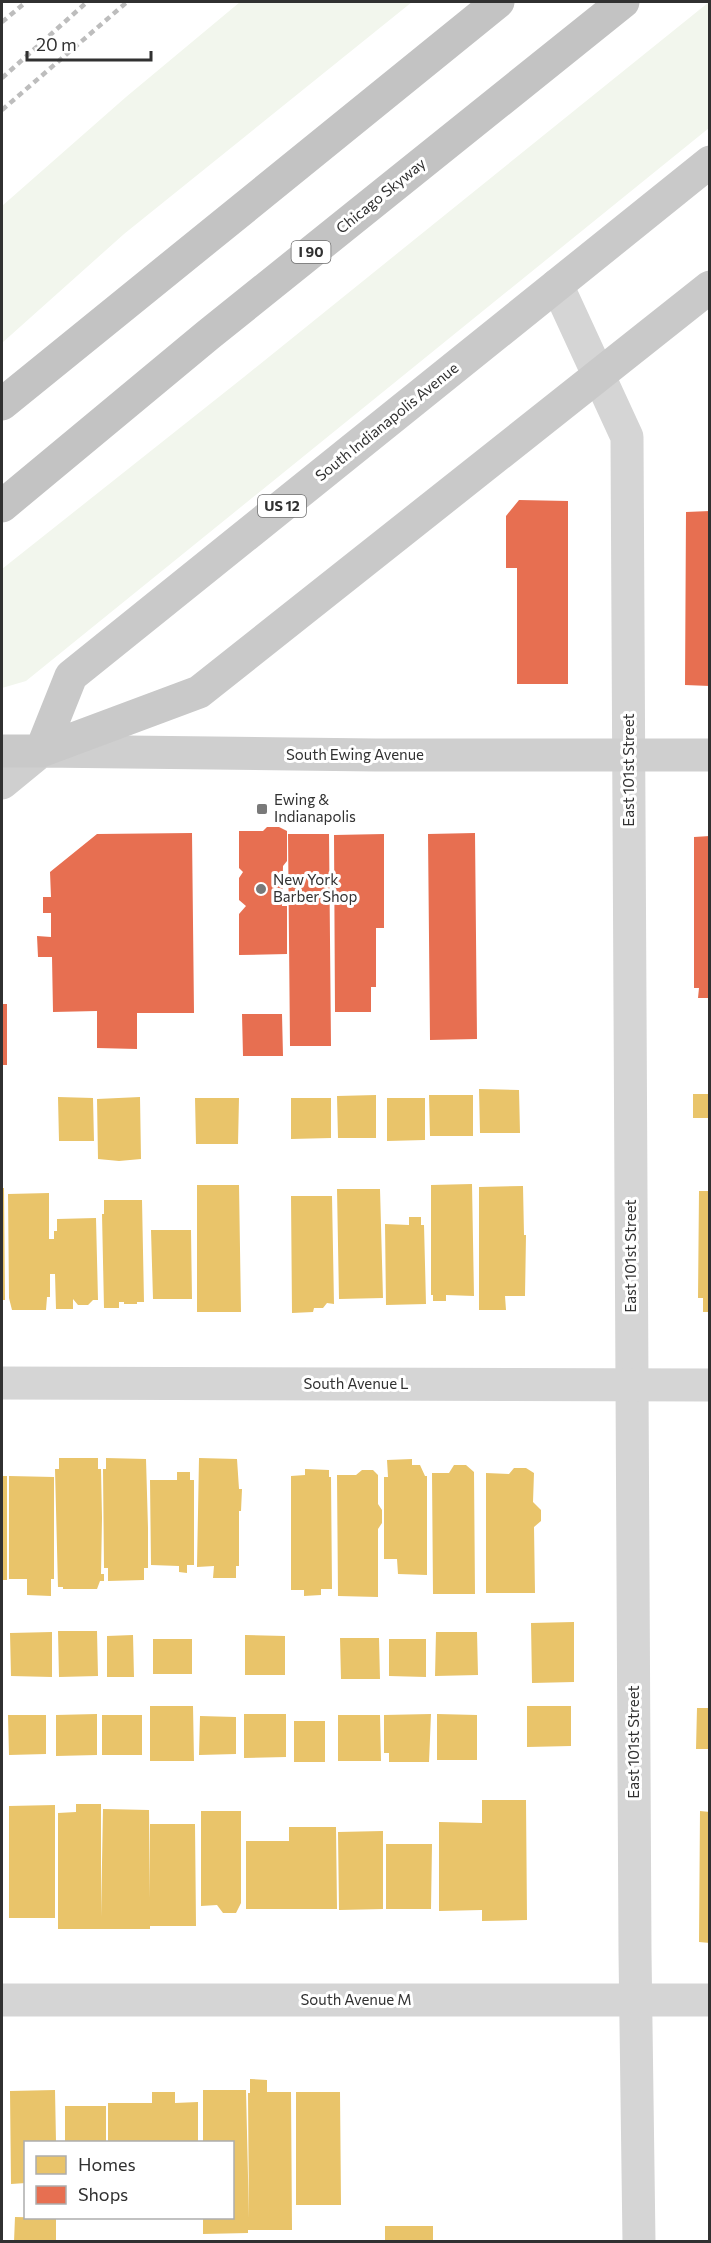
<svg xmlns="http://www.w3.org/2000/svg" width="711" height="2243" font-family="Commissioner,sans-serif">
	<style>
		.green { fill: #f2f6ed }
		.homes { fill: #e9c46a }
		.shops { fill: #e76f51 }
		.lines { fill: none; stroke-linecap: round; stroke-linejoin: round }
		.minor { stroke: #d5d5d5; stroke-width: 33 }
		.tertiary { stroke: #d5d5d5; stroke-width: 33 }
		.secondary { stroke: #cfcfcf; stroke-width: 33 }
		.primary { stroke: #c9c9c9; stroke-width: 33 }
		.motorway { stroke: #c3c3c3; stroke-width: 33 }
		.rail { stroke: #bdbdbd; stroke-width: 4.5; stroke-dasharray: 6 4.5; stroke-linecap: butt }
		.poi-dot { fill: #797979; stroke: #fff; stroke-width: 2 }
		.labels { text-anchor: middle; stroke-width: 6; stroke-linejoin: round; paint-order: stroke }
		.shield { fill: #fff; stroke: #6f6f6f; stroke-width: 1.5 }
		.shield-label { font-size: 14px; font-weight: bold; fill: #313131 }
		.street-label { font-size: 15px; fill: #313131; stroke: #fff }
		.poi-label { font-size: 15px; fill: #313131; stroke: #fff; text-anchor: start }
	</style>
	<rect width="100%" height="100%" fill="#fff"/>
	<path class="green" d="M240 2H412L124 234 2 343V206L126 97Z
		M709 2V128L26 681 2 688V569L244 377Z"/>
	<path class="homes" d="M479 1089 519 1090 520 1133H480Z
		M693 1094H710V1118H693Z
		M376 1095V1138H338L337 1096Z
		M429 1095H473V1136H430Z
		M58 1097 93 1098 94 1141H59Z
		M140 1097 141 1159 119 1161 98 1159 97 1099Z
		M195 1098H239L238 1144H196Z
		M291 1098H331V1138L291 1139Z
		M387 1098H425V1140L387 1141Z
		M472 1184 474 1296 446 1295V1301H433V1295H431V1185Z
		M197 1185H239L241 1312H197Z
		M523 1186 524 1235H526L525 1296H505L506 1310H479V1187Z
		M2 1188H4L5 1300H2Z
		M337 1189H380L383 1298 339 1299Z
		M699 1191H710V1312H703V1298H698Z
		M49 1193V1239H54V1231H57V1219L96 1218 98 1300H93L88 1305H78L73 1299V1309H56L55 1274H50V1297H47L46 1310H12L9 1298 8 1194Z
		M291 1196H332L334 1304 327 1303 323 1308H314L313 1312 292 1313Z
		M104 1200H142L144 1302H137V1304H124V1302H119V1308H104L102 1214H104Z
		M409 1217H421V1225H424L426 1304 386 1305 385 1224 409 1225Z
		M151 1230H191L192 1299H153Z
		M59 1458H98V1469H101L102 1518 101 1574H104V1581H100L97 1589H63V1587H58L55 1469H59Z
		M106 1458 146 1459 148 1528V1568H144V1580L108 1581V1568H104L103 1469H106Z
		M199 1458 237 1459 239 1489H242L241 1511H239V1566H236V1578H213L214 1566 197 1567Z
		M412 1459V1465H420L425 1476H427V1575L398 1574 397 1559H384V1477H388L387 1460Z
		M454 1465H466L474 1472 475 1594H433L432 1473H449Z
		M514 1468H526L534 1473 533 1502 541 1510V1521L534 1527 535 1593H486V1473L509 1474Z
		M305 1469 329 1470V1477H331L332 1589H321V1595L304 1596V1590H291V1476L305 1475Z
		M362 1470H373L378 1475V1504L382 1510V1523L378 1529V1597L338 1596 337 1475H356Z
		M177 1472H190V1480H194V1565H187V1573L179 1572V1566L151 1565 150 1480H177Z
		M2 1476H7V1580H2Z
		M9 1476 54 1477V1579H51V1596L27 1595V1579H9Z
		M574 1622V1682L532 1683 531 1623Z
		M58 1631H97L98 1676 59 1677Z
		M52 1632V1677L11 1676 10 1633Z
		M436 1632H477L478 1675 435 1676Z
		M133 1635 134 1677H107V1636Z
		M245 1635 285 1636V1675H245Z
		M340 1638H379L380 1679H341Z
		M153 1639H192V1674H153Z
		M389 1639H426V1677L389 1676Z
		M150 1706H193L194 1761H150Z
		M527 1706H571V1746L527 1747Z
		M697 1708H710V1749H696Z
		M97 1714V1755L56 1756V1715Z
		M244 1714H286V1757L244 1758Z
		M431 1714 429 1762H389V1753H384V1715Z
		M437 1714 477 1715V1760H437Z
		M8 1715H46V1754L9 1755Z
		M102 1715H142V1755H102Z
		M338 1715H380L381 1761H338Z
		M200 1716 236 1717V1754L199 1755Z
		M294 1721H325V1762H294Z
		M482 1800H526L527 1920 482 1921V1910L439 1911V1822L482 1823Z
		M76 1804H101V1917L103 1809 149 1810 150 1899V1824H195L196 1926H150V1929H58V1813L76 1812Z
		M55 1805V1918H9V1806Z
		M201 1811H241V1903L236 1913H223L217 1905 201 1906Z
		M700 1811 710 1812V1943L699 1942Z
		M289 1827H336L337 1909H246V1841H289Z
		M383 1831V1909L339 1910 338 1832Z
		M386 1844H432L431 1909H386Z
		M250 2079 267 2080V2092H291L292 2230H248V2233L203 2234V2218H232V2142H203V2090H246L249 2219 248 2093H250Z
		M55 2090 56 2142H26V2183L11 2184 10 2091Z
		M152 2092H175V2103L198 2102V2142H108V2103H152Z
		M296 2092H340L341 2205H296Z
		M65 2106H106V2142H65Z
		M15 2217 56 2218V2242H14Z
		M385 2226H433V2242H385Z"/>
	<path class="shops" d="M519 500 568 501V684H517V568H506V516Z
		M710 511V686L685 685 686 512Z
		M267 827H279L287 831V861L283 866 282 906H287V954L239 955V914L246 906 239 900V878L243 872 239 868V831H263Z
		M192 833 194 1013H137V1049L97 1048V1011L53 1012 52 957H38L37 936 51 937V913H43V897H51L50 872 97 834Z
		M475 833 477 1039 430 1040 428 834Z
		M288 834H329L331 1046H290Z
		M384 834V928H376V987H371V1012H335L334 835Z
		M710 836V998H698L699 988H694V837Z
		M2 1004H7V1065H2Z
		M242 1014H282L283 1056H243Z"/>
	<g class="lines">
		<path class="minor" d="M557 285 627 437 635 1952 639 2242
			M2 2000H710"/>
		<path class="tertiary" d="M2 1383 710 1385"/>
		<path class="secondary" d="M2 783 41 751 375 755H710"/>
		<path class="primary" d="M2 751H41L199 692 710 287
			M41 751 71 676 710 162"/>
		<path class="motorway" d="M2 404 498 2
			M2 506 208 335 623 2"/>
		<path class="rail" d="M2 22 26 2
			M2 78 87 2
			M2 110 127 2"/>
	</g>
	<g class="poi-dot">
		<rect x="256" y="803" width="12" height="12" rx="3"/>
		<circle cx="261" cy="889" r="6"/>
	</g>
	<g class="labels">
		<g class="shield">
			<rect x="291.5" y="241" width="39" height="22" rx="4.5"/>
			<rect x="258" y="495" width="48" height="22" rx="4.5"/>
		</g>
		<g class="shield-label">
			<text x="311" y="257">I 90</text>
			<text x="282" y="511">US 12</text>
		</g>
		<g class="street-label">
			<text transform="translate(381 196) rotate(-39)" y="5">Chicago Skyway</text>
			<text transform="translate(387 422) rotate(-39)" y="5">South Indianapolis Avenue</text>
			<text x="355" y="760">South Ewing Avenue</text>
			<text transform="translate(629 770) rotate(-90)" y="5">East 101st Street</text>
			<text transform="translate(631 1256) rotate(-90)" y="5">East 101st Street</text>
			<text x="356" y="1389">South Avenue L</text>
			<text transform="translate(634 1742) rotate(-90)" y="5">East 101st Street</text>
			<text x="356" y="2005">South Avenue M</text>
		</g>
		<g class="poi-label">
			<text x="274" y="805">Ewing &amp;<tspan x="274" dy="17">Indianapolis</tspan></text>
			<text x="273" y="885">New York<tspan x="273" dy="17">Barber Shop</tspan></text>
		</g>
	</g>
	<rect width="711" height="2243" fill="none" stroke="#313131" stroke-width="6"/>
	<rect x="24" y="2141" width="210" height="78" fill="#ffffff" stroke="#adadad" stroke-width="1.5"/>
	<rect x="36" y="2156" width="30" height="18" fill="#e9c46a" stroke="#adadad" stroke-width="1.5"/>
	<text x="78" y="2171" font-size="18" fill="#313131">Homes</text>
	<rect x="36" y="2186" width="30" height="18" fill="#e76f51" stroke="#adadad" stroke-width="1.5"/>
	<text x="78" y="2201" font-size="18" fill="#313131">Shops</text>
	<path d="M27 51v9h124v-9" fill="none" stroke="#313131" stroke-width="3"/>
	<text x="36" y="51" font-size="18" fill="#313131" stroke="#ffffff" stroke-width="4.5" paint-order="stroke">20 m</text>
</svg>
